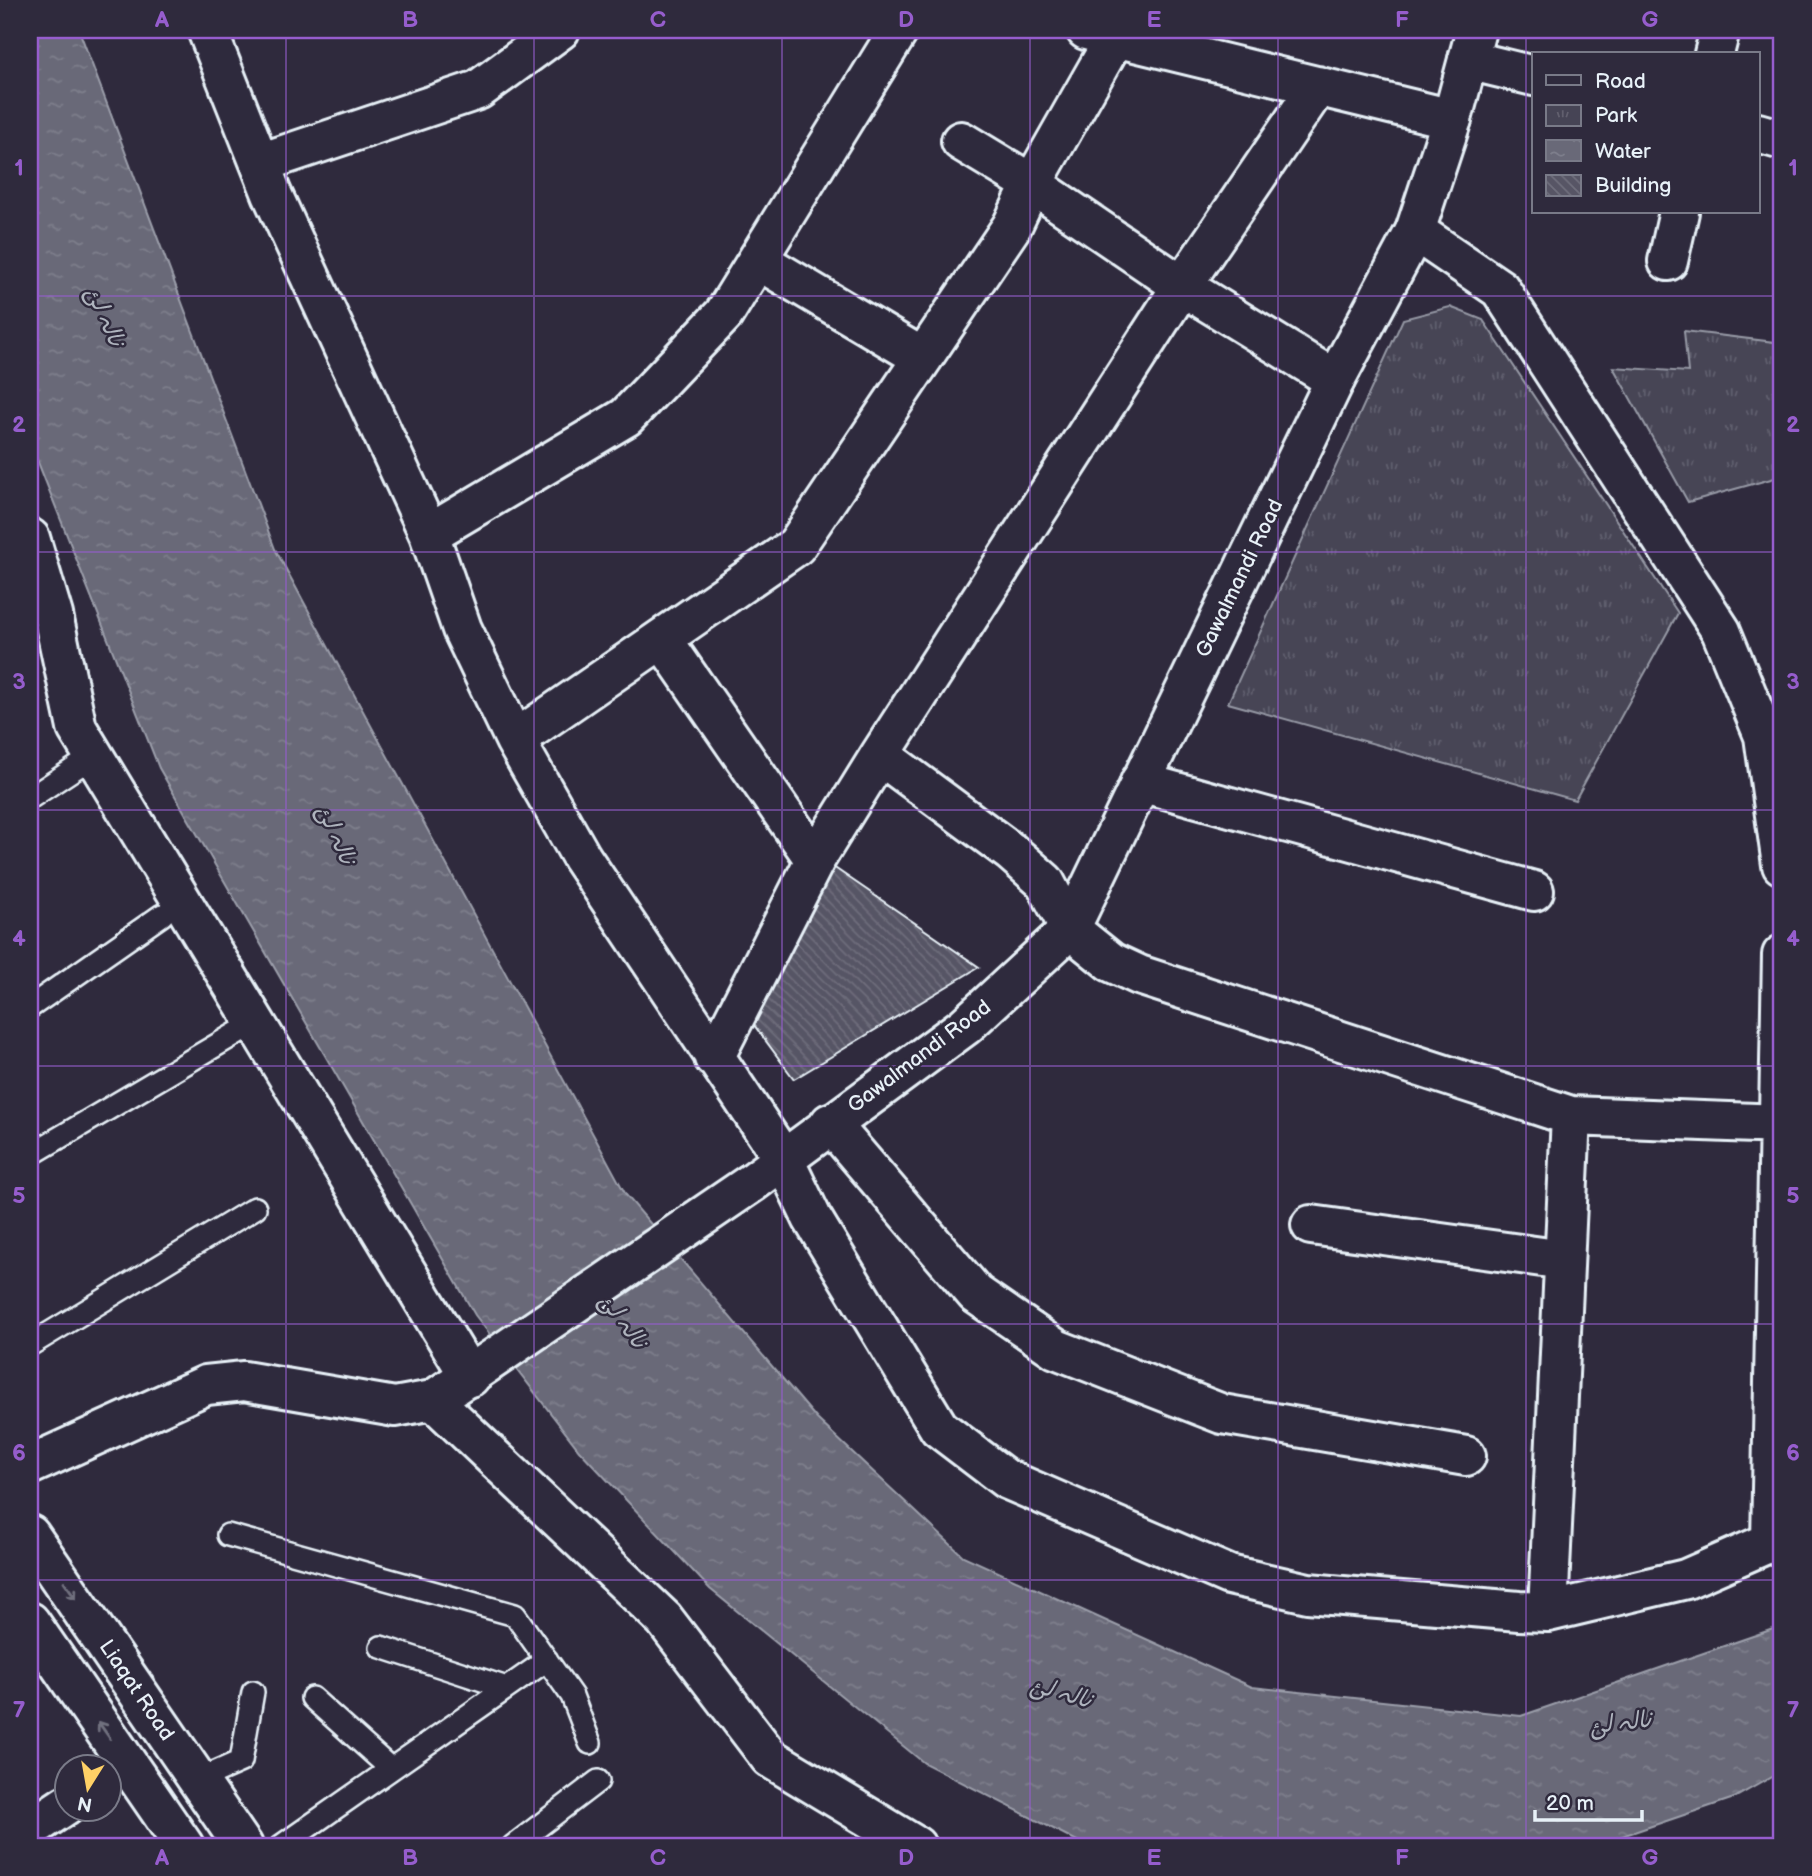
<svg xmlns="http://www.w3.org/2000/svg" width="1812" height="1876" font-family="'Balsamiq Sans','Playpen Sans Arabic',sans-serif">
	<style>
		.park { fill: url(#park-tufts); stroke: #979aa6; stroke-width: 2 }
		.water { fill: url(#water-ripples); stroke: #9c9fab; stroke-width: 2 }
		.building { fill: url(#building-back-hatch); stroke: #e8f1f8; stroke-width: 2 }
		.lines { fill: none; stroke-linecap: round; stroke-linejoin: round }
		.lane-casing { stroke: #e8f1f8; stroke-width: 26 }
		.street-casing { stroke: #e8f1f8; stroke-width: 44 }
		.secondary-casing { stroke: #e8f1f8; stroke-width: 44 }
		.lane { stroke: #2f2a3d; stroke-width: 21 }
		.street { stroke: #2f2a3d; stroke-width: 38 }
		.secondary { stroke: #2f2a3d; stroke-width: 38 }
		.oneway { stroke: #70707e }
		.grid { fill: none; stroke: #965dcd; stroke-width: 2; stroke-opacity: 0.55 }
		.labels { text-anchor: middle; stroke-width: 5; stroke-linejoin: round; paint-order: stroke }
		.street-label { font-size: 21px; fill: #e8f1f8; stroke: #2f2a3d }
		.water-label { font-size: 23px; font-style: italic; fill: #afb4be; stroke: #2f2a3d }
		.neatline { fill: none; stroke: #965dcd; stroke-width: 2.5 }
		.grid-label { font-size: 23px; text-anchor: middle; font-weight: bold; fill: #965dcd }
	</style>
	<defs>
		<pattern id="park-tufts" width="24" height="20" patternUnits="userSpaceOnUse" patternTransform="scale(1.75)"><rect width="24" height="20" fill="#464455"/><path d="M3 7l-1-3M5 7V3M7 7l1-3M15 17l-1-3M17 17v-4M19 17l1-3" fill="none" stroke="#615f6e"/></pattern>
		<pattern id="water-ripples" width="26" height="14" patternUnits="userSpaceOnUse" patternTransform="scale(1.75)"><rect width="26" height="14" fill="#696978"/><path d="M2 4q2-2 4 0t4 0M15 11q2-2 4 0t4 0" fill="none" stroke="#7e7f8c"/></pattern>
		<pattern id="building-back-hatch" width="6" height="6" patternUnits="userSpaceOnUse" patternTransform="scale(1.75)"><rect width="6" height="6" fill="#575565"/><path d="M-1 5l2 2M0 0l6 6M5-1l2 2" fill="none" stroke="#6f6e7c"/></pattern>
	</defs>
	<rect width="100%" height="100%" fill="#2f2a3d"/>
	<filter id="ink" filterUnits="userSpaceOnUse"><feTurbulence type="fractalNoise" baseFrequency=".0143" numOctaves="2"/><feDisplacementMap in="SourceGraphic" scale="14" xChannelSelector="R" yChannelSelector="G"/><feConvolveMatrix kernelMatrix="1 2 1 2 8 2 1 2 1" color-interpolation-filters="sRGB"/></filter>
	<g filter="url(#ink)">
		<path class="park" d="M1450 307 1483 320 1678 613 1575 800 1228 703 1403 319Z
			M1684 331 1782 343V476L1688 502 1613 367 1688 372Z"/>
		<path class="water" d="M30 30H79L275 549 626 1195 817 1419 963 1556 1252 1687 1521 1716 1782 1626V1771L1734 1798 1593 1846H1087L924 1763 710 1589 579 1450 475 1315 159 768 30 442Z"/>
		<path class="building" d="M826 862 979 967 794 1079 737 1002Z"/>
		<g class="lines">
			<defs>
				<path id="lane" d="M30 798 92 757
					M30 1007 162 915
					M30 1155 254 1023
					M30 1345 255 1208
					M228 1535 515 1615 572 1696 590 1743
					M381 1647 507 1688
					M312 1698 391 1769
					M198 1780 241 1761 253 1692
					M281 1846 547 1660
					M513 1846 598 1781"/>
				<path id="street" d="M207 30 272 194 429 534
					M899 30 724 314 626 417 429 534 462 629 515 740 582 858 784 1160 812 1218 939 1428 1006 1479 1229 1575 1308 1593 1519 1611 1548 1612 1686 1579 1782 1537
					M1086 30 1452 119
					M1714 54 1720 30
					M1468 60 1534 76
					M1758 133 1782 140
					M961 141 1032 184 1182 286 1335 380
					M260 163 478 90 560 30
					M1415 231 1500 289 1721 631 1764 736 1782 865
					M758 260 923 358
					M1668 261 1679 212
					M30 538 53 615 77 728 470 1377
					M663 640 815 860
					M515 740 796 546 1012 226 1032 184 1116 36
					M880 755 1011 852 1045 882 1070 929 1111 962 1139 975 1571 1116 1782 1124
					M1140 782 1534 891
					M714 1058 815 860 880 755 1182 286 1318 86
					M830 1123 976 1294 1056 1349 1222 1414 1466 1456
					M1311 1225 1564 1260
					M433 1400 664 1619 770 1758 916 1846
					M1771 1543 1782 955
					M1548 1612 1571 1116
					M30 1829 66 1805"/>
				<path id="secondary" d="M30 1465 206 1385 244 1381 395 1407 433 1400 753 1182 965 1026 1070 929 1335 380 1415 231 1452 119 1476 30
					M30 1535 243 1846
					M30 1622 184 1846"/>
			</defs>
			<use href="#lane" class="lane-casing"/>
			<use href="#street" class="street-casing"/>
			<use href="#secondary" class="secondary-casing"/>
			<use href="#lane" class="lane"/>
			<use href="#street" class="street"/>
			<use href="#secondary" class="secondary"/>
		</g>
		<defs><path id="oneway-shaft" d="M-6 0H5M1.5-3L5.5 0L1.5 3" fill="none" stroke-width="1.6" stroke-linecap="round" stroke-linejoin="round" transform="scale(1.75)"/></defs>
		<g class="oneway">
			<use href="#oneway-shaft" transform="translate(70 1590) rotate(55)"/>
			<use href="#oneway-shaft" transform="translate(104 1730) rotate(-125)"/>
		</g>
	</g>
	<path class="grid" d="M286 30V1846M534 30V1846M782 30V1846M1030 30V1846M1278 30V1846M1526 30V1846M30 296H1782M30 552H1782M30 810H1782M30 1066H1782M30 1324H1782M30 1580H1782"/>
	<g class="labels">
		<g class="street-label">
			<text transform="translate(1239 578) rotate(-64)" y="7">Gawalmandi Road</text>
			<text transform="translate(919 1056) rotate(-37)" y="7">Gawalmandi Road</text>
			<text transform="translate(137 1690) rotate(56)" y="7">Liaqat Road</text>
		</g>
		<g class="water-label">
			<text transform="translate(106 317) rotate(66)" y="8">نالہ لئ</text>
			<text transform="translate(337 835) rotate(66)" y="8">نالہ لئ</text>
			<text transform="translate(624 1321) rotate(53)" y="8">نالہ لئ</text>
			<text transform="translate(1062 1692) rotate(16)" y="8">نالہ لئ</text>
			<text transform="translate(1621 1722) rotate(-7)" y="8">نالہ لئ</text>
		</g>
	</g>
	<rect width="1812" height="1876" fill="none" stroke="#2f2a3d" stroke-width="77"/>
	<rect x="1532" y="52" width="228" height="161" fill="#2f2a3d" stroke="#797a88" stroke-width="2"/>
	<rect x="1546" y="75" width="35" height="10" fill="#2f2a3d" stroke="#797a88" stroke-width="2"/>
	<text x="1595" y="88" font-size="21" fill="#e8f1f8">Road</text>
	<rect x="1546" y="105" width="35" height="21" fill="url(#park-tufts)" stroke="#797a88" stroke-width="2"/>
	<text x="1595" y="122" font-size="21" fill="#e8f1f8">Park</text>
	<rect x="1546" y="140" width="35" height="21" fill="url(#water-ripples)" stroke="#797a88" stroke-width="2"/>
	<text x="1595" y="158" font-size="21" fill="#e8f1f8">Water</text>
	<rect x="1546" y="175" width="35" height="21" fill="url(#building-back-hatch)" stroke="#797a88" stroke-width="2"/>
	<text x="1595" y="192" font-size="21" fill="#e8f1f8">Building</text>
	<g transform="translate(88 1788) rotate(191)"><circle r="33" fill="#2f2a3d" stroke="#797a88" stroke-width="2"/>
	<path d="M0-5L12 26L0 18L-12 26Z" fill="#ffd166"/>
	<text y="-10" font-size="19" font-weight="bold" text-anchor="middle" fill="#e8f1f8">N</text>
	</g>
	<path d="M1535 1810v10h107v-10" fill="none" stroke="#e8f1f8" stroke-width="3.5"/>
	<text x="1546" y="1810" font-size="21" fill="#e8f1f8" stroke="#2f2a3d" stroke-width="5" paint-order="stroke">20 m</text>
	<rect x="38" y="38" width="1735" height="1800" class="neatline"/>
	<g class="grid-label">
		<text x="162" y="27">A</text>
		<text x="410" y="27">B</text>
		<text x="658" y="27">C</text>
		<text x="906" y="27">D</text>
		<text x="1154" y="27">E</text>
		<text x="1402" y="27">F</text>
		<text x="1650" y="27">G</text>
		<text x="19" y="175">1</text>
		<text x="1793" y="175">1</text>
		<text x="19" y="432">2</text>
		<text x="1793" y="432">2</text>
		<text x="19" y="689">3</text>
		<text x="1793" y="689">3</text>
		<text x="19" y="946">4</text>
		<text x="1793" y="946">4</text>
		<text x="19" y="1203">5</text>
		<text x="1793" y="1203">5</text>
		<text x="19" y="1460">6</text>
		<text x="1793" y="1460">6</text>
		<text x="19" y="1717">7</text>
		<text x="1793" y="1717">7</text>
		<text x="162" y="1865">A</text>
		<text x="410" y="1865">B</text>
		<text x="658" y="1865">C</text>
		<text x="906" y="1865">D</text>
		<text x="1154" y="1865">E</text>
		<text x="1402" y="1865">F</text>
		<text x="1650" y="1865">G</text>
	</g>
</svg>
